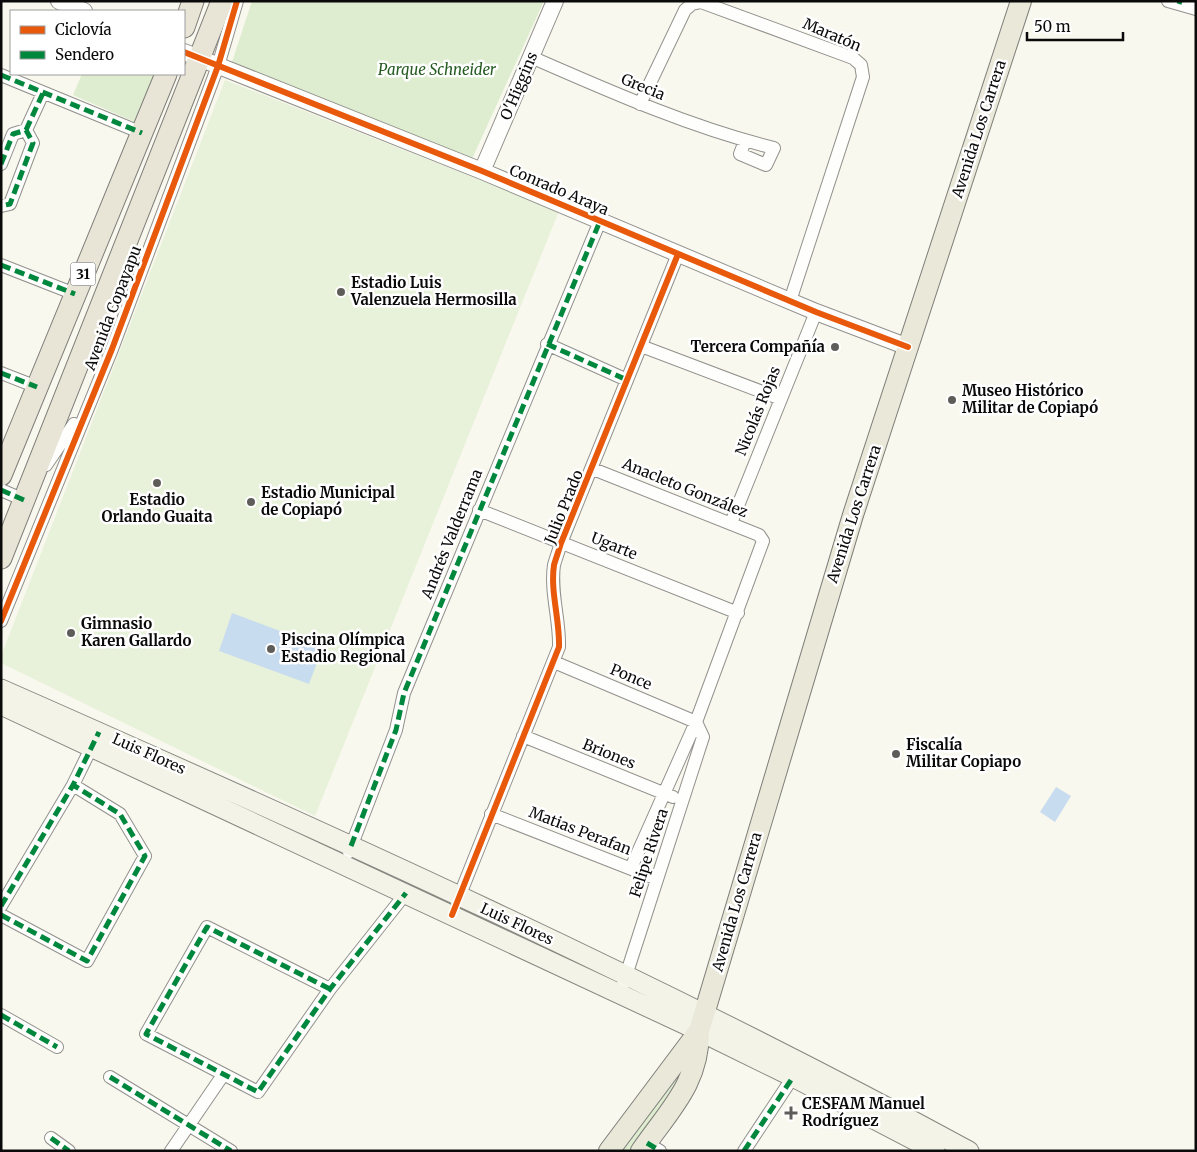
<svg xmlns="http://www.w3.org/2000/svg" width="1197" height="1152" font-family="Merriweather,serif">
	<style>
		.green { fill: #deedd0 }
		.pitch { fill: #e8f1d9 }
		.water { fill: #c8dcef }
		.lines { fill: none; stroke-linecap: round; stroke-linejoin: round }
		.minor-casing { stroke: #92918d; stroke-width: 14 }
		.tertiary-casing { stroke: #92918d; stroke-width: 18 }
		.secondary-casing { stroke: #888883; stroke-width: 21 }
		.primary-casing { stroke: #7f7e7a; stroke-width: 22 }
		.trunk-casing { stroke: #7f7e7a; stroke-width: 23 }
		.minor { stroke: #fefefc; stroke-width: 12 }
		.tertiary { stroke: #fefefc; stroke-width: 16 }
		.secondary { stroke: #f3f3e8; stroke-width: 19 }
		.primary { stroke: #eae8d8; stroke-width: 20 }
		.trunk { stroke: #e8e4d6; stroke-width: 21 }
		.quiet { stroke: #00873e; stroke-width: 5; stroke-dasharray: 10 5; stroke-linecap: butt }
		.cycleway-casing { stroke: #fff; stroke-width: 9 }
		.cycleway { stroke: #e8590c; stroke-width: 6 }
		.poi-dot { fill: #5e5d5a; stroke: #fff; stroke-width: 2 }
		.labels { text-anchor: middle; stroke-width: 5; stroke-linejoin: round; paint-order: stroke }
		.shield { fill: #fff; stroke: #545454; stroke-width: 1 }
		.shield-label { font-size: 14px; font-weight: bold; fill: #0a0a0a }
		.street-label { font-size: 15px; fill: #0a0a0a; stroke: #fff }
		.park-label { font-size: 15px; font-style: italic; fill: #255b21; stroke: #fff }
		.poi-label { font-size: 15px; font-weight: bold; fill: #0a0a0a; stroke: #fff; text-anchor: start }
	</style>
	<rect width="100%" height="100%" fill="#f9f8ee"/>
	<path class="green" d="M252 1H544L472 159 232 62Z
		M82 74H156L135 122 73 95Z
		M695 1053 637 1151H614Z"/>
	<path class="pitch" d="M225 80 559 211 315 816 1 663V656Z"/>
	<path class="water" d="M232 613 323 647 309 684 219 651Z
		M1056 787 1071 796 1055 822 1040 812Z"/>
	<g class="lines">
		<defs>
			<path id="minor" d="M1168 1 1196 9
				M531 57C611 92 690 127 774 148L766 165 740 154 745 141
				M1 75 142 133
				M640 104 685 10 692 4 701 2 853 58 861 65 863 77 790 301
				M26 130 43 93
				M1 164 13 134 26 130 33 143 10 204 1 206
				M1 265 75 294
				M547 344 627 380
				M641 346 781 399
				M1 373 37 387
				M46 465 74 424
				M593 469 759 535 763 541 696 722 631 868
				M1 490 24 500
				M479 510 738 613
				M731 523 816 312
				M1 621 112 349 218 66 237 1
				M554 662 696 722 703 737 620 994
				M523 736 673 797
				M491 814 657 879
				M349 852 396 730 404 693 600 221
				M457 902 559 647C560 620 550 592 554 565 556 558 559 550 561 543L678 254
				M1 906 73 785 95 740
				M1 915 87 961 145 856 120 814 73 785
				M330 989 207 927 146 1034 258 1092 330 989 406 893
				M1 1015 57 1047
				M110 1077 231 1151
				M51 1138 69 1151
				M647 1143 660 1151
				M171 1151 223 1075
				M744 1151 793 1077"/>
			<path id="tertiary" d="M59 1 84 11
				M184 52 482 171 816 312 908 347
				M482 171 555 1"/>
			<path id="secondary" d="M1 689C328 833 655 981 969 1151
				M1 705 699 1031 793 1077 935 1151"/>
			<path id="primary" d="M609 1151 699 1031
				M641 1151C669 1110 699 1084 699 1031L853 515 1021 1"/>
			<path id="trunk" d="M184 27 193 1
				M1 475 166 74
				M1 558 222 1"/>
		</defs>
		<use href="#minor" class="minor-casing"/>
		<use href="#tertiary" class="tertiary-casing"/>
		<use href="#secondary" class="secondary-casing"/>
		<use href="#primary" class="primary-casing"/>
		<use href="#trunk" class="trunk-casing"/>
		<use href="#minor" class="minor"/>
		<use href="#tertiary" class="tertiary"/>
		<use href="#secondary" class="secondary"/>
		<use href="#primary" class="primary"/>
		<use href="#trunk" class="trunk"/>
		<path class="quiet" d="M1179 4 1180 1
			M1 75 142 133
			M26 130 43 93
			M1 164 13 134 26 130 33 143 10 204 1 206
			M1 265 75 294
			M547 344 627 380
			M1 373 37 387
			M1 490 24 500
			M351 846 396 730 404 693 600 221
			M1 906 73 785 99 732
			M1 915 87 961 145 856 120 814 73 785
			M330 989 207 927 146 1034 258 1092 330 989 406 893
			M1 1015 57 1047
			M110 1077 231 1151
			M51 1138 69 1151
			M647 1143 660 1151
			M744 1151 793 1077"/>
		<defs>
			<path id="cycleway" d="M184 52 482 171 816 312 908 347
				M1 621 112 349 218 66 237 1
				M452 915 559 647C560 620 550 592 554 565 556 558 559 550 561 543L678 254"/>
		</defs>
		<use href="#cycleway" class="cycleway-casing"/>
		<use href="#cycleway" class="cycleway"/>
	</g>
	<g class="poi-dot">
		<circle cx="341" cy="292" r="5"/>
		<circle cx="835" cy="347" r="5"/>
		<circle cx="952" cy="400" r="5"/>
		<circle cx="157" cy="483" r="5"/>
		<circle cx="251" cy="502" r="5"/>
		<circle cx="71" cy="633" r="5"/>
		<circle cx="271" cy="649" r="5"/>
		<circle cx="896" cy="754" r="5"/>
		<path d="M788.5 1105.5h5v5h5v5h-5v5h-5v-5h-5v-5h5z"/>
	</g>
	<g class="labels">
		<rect class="shield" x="70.5" y="262.5" width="25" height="23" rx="4"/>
		<g class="shield-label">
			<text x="83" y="279">31</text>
		</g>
		<g class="street-label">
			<text transform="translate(832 35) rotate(23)" y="5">Maratón</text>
			<text transform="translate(519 86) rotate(-67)" y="5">O'Higgins</text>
			<text transform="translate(643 87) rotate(22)" y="5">Grecia</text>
			<text transform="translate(979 129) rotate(-72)" y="5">Avenida Los Carrera</text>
			<text transform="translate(559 190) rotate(23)" y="5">Conrado Araya</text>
			<text transform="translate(113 308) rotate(-69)" y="5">Avenida Copayapu</text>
			<text transform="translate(758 411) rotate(-68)" y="5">Nicolás Rojas</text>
			<text transform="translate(685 488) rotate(22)" y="5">Anacleto González</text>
			<text transform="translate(564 507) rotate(-68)" y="5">Julio Prado</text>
			<text transform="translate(854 514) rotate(-72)" y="5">Avenida Los Carrera</text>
			<text transform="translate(452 534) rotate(-68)" y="5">Andrés Valderrama</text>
			<text transform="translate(614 546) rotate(22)" y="5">Ugarte</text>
			<text transform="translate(631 677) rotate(23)" y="5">Ponce</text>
			<text transform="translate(149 754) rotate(24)" y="5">Luis Flores</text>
			<text transform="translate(609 754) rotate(22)" y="5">Briones</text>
			<text transform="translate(580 831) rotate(21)" y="5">Matias Perafan</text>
			<text transform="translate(649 853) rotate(-72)" y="5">Felipe Rivera</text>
			<text transform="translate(737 902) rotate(-74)" y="5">Avenida Los Carrera</text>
			<text transform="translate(517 924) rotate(25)" y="5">Luis Flores</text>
		</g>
		<g class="park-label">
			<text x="437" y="75">Parque Schneider</text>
		</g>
		<g class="poi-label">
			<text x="351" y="288">Estadio Luis<tspan x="351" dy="17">Valenzuela Hermosilla</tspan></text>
			<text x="825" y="352" text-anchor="end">Tercera Compañía</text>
			<text x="962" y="396">Museo Histórico<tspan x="962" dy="17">Militar de Copiapó</tspan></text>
			<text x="261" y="498">Estadio Municipal<tspan x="261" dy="17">de Copiapó</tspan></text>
			<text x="157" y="505" text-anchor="middle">Estadio<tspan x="157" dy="17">Orlando Guaita</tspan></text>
			<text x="81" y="629">Gimnasio<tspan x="81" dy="17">Karen Gallardo</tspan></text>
			<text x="281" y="645">Piscina Olímpica<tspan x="281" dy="17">Estadio Regional</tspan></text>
			<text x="906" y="750">Fiscalía<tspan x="906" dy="17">Militar Copiapo</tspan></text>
			<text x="802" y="1109">CESFAM Manuel<tspan x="802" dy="17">Rodríguez</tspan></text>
		</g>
	</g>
	<rect width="1197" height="1152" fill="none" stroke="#0a0a0a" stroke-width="5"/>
	<rect x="10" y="10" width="175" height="65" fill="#ffffff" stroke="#9d9d9d"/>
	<rect x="20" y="26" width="25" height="8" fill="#e8590c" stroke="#9d9d9d"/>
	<text x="55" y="35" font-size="15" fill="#0a0a0a">Ciclovía</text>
	<rect x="20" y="51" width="25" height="8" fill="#00873e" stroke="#9d9d9d"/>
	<text x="55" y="60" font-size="15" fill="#0a0a0a">Sendero</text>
	<path d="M1027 32v8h96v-8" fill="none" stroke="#0a0a0a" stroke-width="2.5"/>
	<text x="1034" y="32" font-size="15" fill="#0a0a0a" stroke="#ffffff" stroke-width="4" paint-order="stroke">50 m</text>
</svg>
